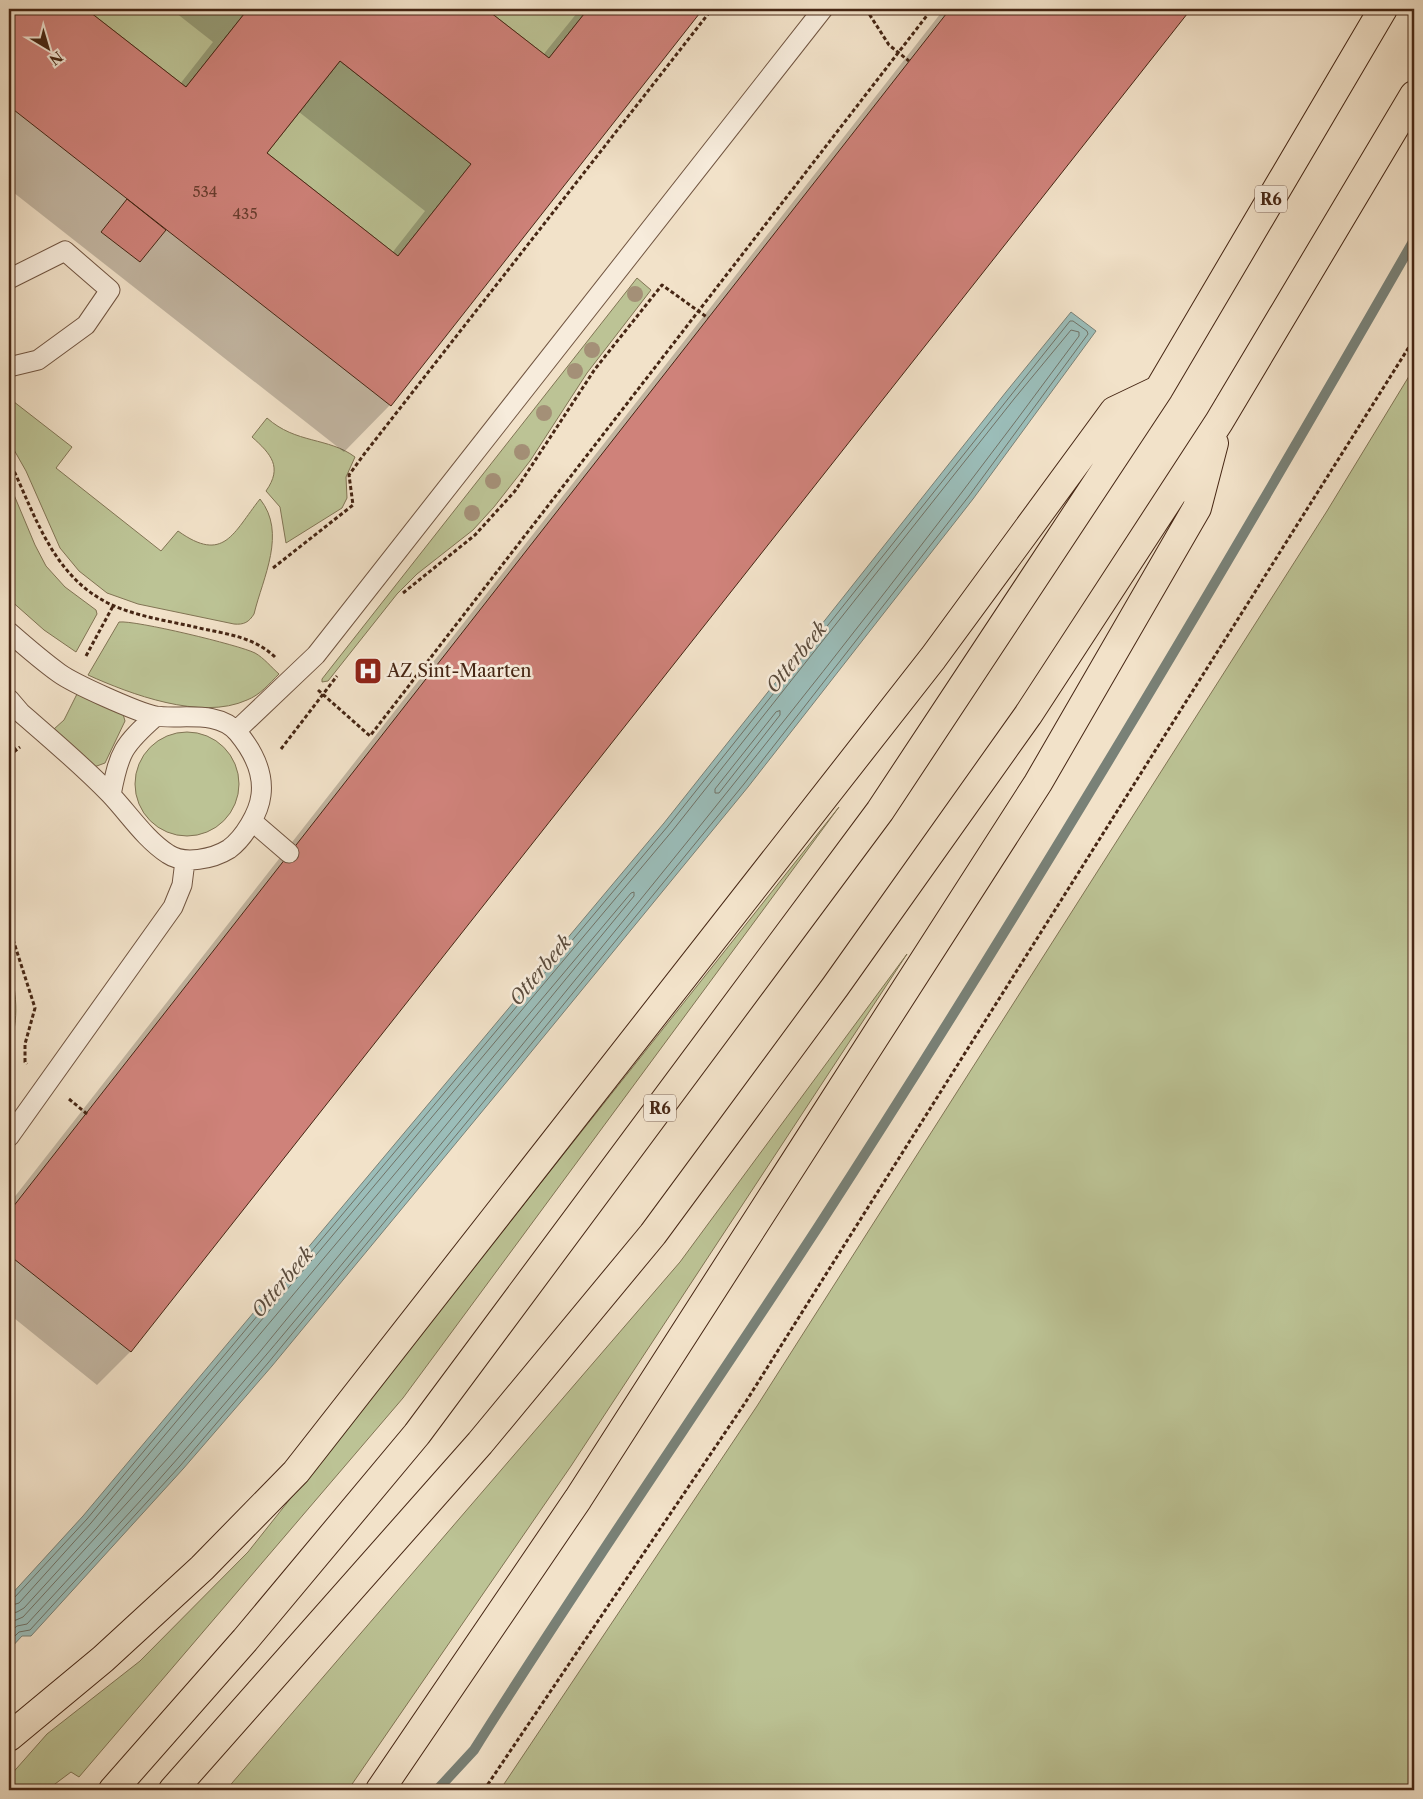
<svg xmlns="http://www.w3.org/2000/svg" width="1423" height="1799" font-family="'Libre Caslon Text',serif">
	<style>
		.green { fill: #bcc395; stroke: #817454 }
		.water { fill: #9bbdb9; stroke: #798177 }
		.shadow { fill: #0003; fill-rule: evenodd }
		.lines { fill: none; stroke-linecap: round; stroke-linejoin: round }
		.shore { stroke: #707266; stroke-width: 1 }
		.stream { stroke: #798177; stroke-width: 10 }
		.building { fill: #cf827a; stroke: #462614; fill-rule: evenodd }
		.lane-casing { stroke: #715541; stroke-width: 21 }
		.highway-casing { stroke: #462614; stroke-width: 30 }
		.path { stroke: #462614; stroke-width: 3; stroke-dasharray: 4 2.5; stroke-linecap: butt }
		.lane { stroke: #f7ecdc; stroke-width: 19 }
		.highway { stroke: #f2e2c9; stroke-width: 28 }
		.tree { fill: #a49077 }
		.labels { text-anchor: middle; stroke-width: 5; stroke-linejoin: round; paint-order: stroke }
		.number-label { font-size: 15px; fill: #683d2e }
		.shield { fill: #f7ecdc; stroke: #7b6150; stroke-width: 1 }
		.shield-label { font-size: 16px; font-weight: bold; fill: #462614 }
		.poi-label { font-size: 18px; fill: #462614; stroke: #f7ecdc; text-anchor: start }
		.water-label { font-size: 19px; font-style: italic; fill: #5b4c3d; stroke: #f7ecdc }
	</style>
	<rect width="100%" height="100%" fill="#f2e2c9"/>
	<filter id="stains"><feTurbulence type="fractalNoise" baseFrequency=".004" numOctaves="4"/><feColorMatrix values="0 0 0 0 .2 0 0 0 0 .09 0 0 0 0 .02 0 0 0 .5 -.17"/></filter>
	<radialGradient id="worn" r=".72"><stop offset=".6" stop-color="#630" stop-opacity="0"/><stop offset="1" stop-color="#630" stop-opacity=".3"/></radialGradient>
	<path class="green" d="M86 9H248L186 87Z
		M486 9H588L549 58Z
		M340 61 471 164 398 256 267 153Z
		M637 278 651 290 587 373 530 461 494 507 473 530 417 574 397 594 328 681 322 682V679Z
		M1414 368V1790H500L757 1406 1327 511Z
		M9 398 72 447 56 468 161 551 178 531C224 564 233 533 260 499 287 533 263 577 254 614 249 622 244 625 234 624L138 604 107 593 79 571 60 548 26 471 9 441Z
		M267 418C296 444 328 437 355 457L346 477 347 498 342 508 286 543 280 507 266 491C283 467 271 454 252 437Z
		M9 483 35 545 46 566 65 587 96 610 97 614 76 652 44 630 9 599Z
		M119 622C135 620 239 645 255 653 264 658 271 667 279 674 269 684 260 695 247 700 201 721 130 694 88 675Z
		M78 692 123 714 125 721 105 763 94 767 54 729 64 720Z
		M135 784a52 52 0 1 1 104 0a52 52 0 1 1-104 0Z
		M839 807 403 1398 79 1777 71 1772 47 1790H9V1777L47 1734 140 1661 248 1552Z
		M907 954 571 1466 348 1790H226L680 1262Z
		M9 962C16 991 20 1019 9 1047Z"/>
	<path class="water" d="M1071 312 1096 331 973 499 748 787 518 1068 272 1366 183 1469 31 1636H22L9 1650V1597L83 1516 664 823 1006 392Z"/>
	<path class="shadow" d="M9 9H84L180 84 213 42 171 9H484L543 55 577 13 571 9H702L390 405 344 452 9 189ZM299 112 425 211 392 253 266 154Z
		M944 9H1190L130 1352 97 1385 9 1314V1204Z"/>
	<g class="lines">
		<path class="shore" d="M780 711V715L719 793H715V789L776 712Z
			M9 1600 14 1598 87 1519 668 826 1070 321H1073L1087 331 1088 334 969 496 744 784 514 1065 268 1363 180 1466 30 1630 19 1632 9 1642
			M9 1606 19 1603 91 1523 673 830 1014 399 1071 330 1079 332V336C912 563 737 782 558 1001 433 1154 308 1308 179 1457 130 1514 77 1569 27 1624L17 1626 9 1633
			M9 1614 17 1612 24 1608 97 1528 631 893 634 892V896L258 1354 169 1457 23 1617 9 1623"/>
		<path class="stream" d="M437 1790 474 1750C585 1573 704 1402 818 1227 1027 904 1223 573 1414 240"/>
	</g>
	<path class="building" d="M9 9H86L186 87 248 9H486L549 58 588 9H703L391 406 14 110 13 129H9ZM340 61 471 164 398 256 267 153Z
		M950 9H1191L131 1352 9 1255V1212Z
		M127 199 166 230 140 262 101 232Z"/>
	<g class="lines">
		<defs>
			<path id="lane" d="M9 279 65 251 110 290 86 325 38 360 9 367
				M9 632C25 646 41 660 59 673 74 684 137 712 155 716 180 720 218 709 238 733 252 750 264 771 261 795 259 813 244 838 229 849 213 859 184 865 168 854 145 839 129 814 110 794 82 765 51 739 21 713L9 699
				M236 731 316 655 823 9
				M111 795C119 752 123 745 156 716
				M253 822 289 853
				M9 1137 173 907 182 885 185 861"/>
			<path id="highway" d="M9 1737 103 1659 202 1568 296 1472 933 658 1114 411 1158 390
				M113 1790 245 1640 417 1434 880 811 1159 389 1383 9
				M173 1790 480 1443 653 1234 835 987 1028 715 1219 422 1414 95
				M380 1790 578 1499 1038 783 1197 508 1214 443"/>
		</defs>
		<use href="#lane" class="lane-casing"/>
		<use href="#highway" class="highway-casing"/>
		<path class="path" d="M866 9 889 45 909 61
			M9 460C37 519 55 585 122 609 146 618 174 622 199 628 227 634 254 637 275 657
			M273 568 353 505 349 475 365 453 712 9
			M403 593 475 535 515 491 595 369 662 285 708 318
			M86 656 113 606
			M318 690 370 736 932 9
			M9 742 16 750
			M281 749 337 676
			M9 756 20 747
			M9 927 35 1008 25 1044V1062L27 1064
			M69 1099 87 1114
			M484 1790 745 1403 1414 339"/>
		<use href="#lane" class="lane"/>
		<use href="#highway" class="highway"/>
	</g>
	<g class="tree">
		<circle cx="635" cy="294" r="8"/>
		<circle cx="592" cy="350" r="8"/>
		<circle cx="575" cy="371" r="8"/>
		<circle cx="544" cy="413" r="8"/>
		<circle cx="522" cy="452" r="8"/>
		<circle cx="493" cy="481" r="8"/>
		<circle cx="472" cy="513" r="8"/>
	</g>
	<defs>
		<symbol id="hospital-square" viewBox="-11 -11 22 22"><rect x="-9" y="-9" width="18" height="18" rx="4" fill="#8f2418" stroke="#f7ecdc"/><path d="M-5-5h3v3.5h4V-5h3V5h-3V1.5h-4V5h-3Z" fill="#fff"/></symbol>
	</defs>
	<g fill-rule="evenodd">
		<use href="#hospital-square" x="352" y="655" width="32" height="32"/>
	</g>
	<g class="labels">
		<g class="number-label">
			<text x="205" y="197">534</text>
			<text x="245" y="219">435</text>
		</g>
		<g class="shield">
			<rect x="1255" y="185.5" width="32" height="27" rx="4"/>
			<rect x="644" y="1094.5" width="32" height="27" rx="4"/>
		</g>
		<g class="shield-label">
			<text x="1271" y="205">R6</text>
			<text x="660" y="1114">R6</text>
		</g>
		<g class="poi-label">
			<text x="387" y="677">AZ Sint-Maarten</text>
		</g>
		<g class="water-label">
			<text transform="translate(796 657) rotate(-51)" y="7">Otterbeek</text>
			<text transform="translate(540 970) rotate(-50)" y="7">Otterbeek</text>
			<text transform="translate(282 1282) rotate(-50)" y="7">Otterbeek</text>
		</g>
	</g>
	<rect width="1423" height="1799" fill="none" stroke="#f2e2c9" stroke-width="30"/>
	<rect x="10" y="10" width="1403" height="1779" fill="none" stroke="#462614" stroke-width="2.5"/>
	<rect x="15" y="15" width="1393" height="1769" fill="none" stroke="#462614"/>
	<g transform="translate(48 48) rotate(142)" stroke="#f7ecdc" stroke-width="4" paint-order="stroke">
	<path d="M0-4L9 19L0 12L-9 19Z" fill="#462614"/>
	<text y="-8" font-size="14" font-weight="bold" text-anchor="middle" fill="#462614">N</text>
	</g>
	<rect width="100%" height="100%" filter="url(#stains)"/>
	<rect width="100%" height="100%" fill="url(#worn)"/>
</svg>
